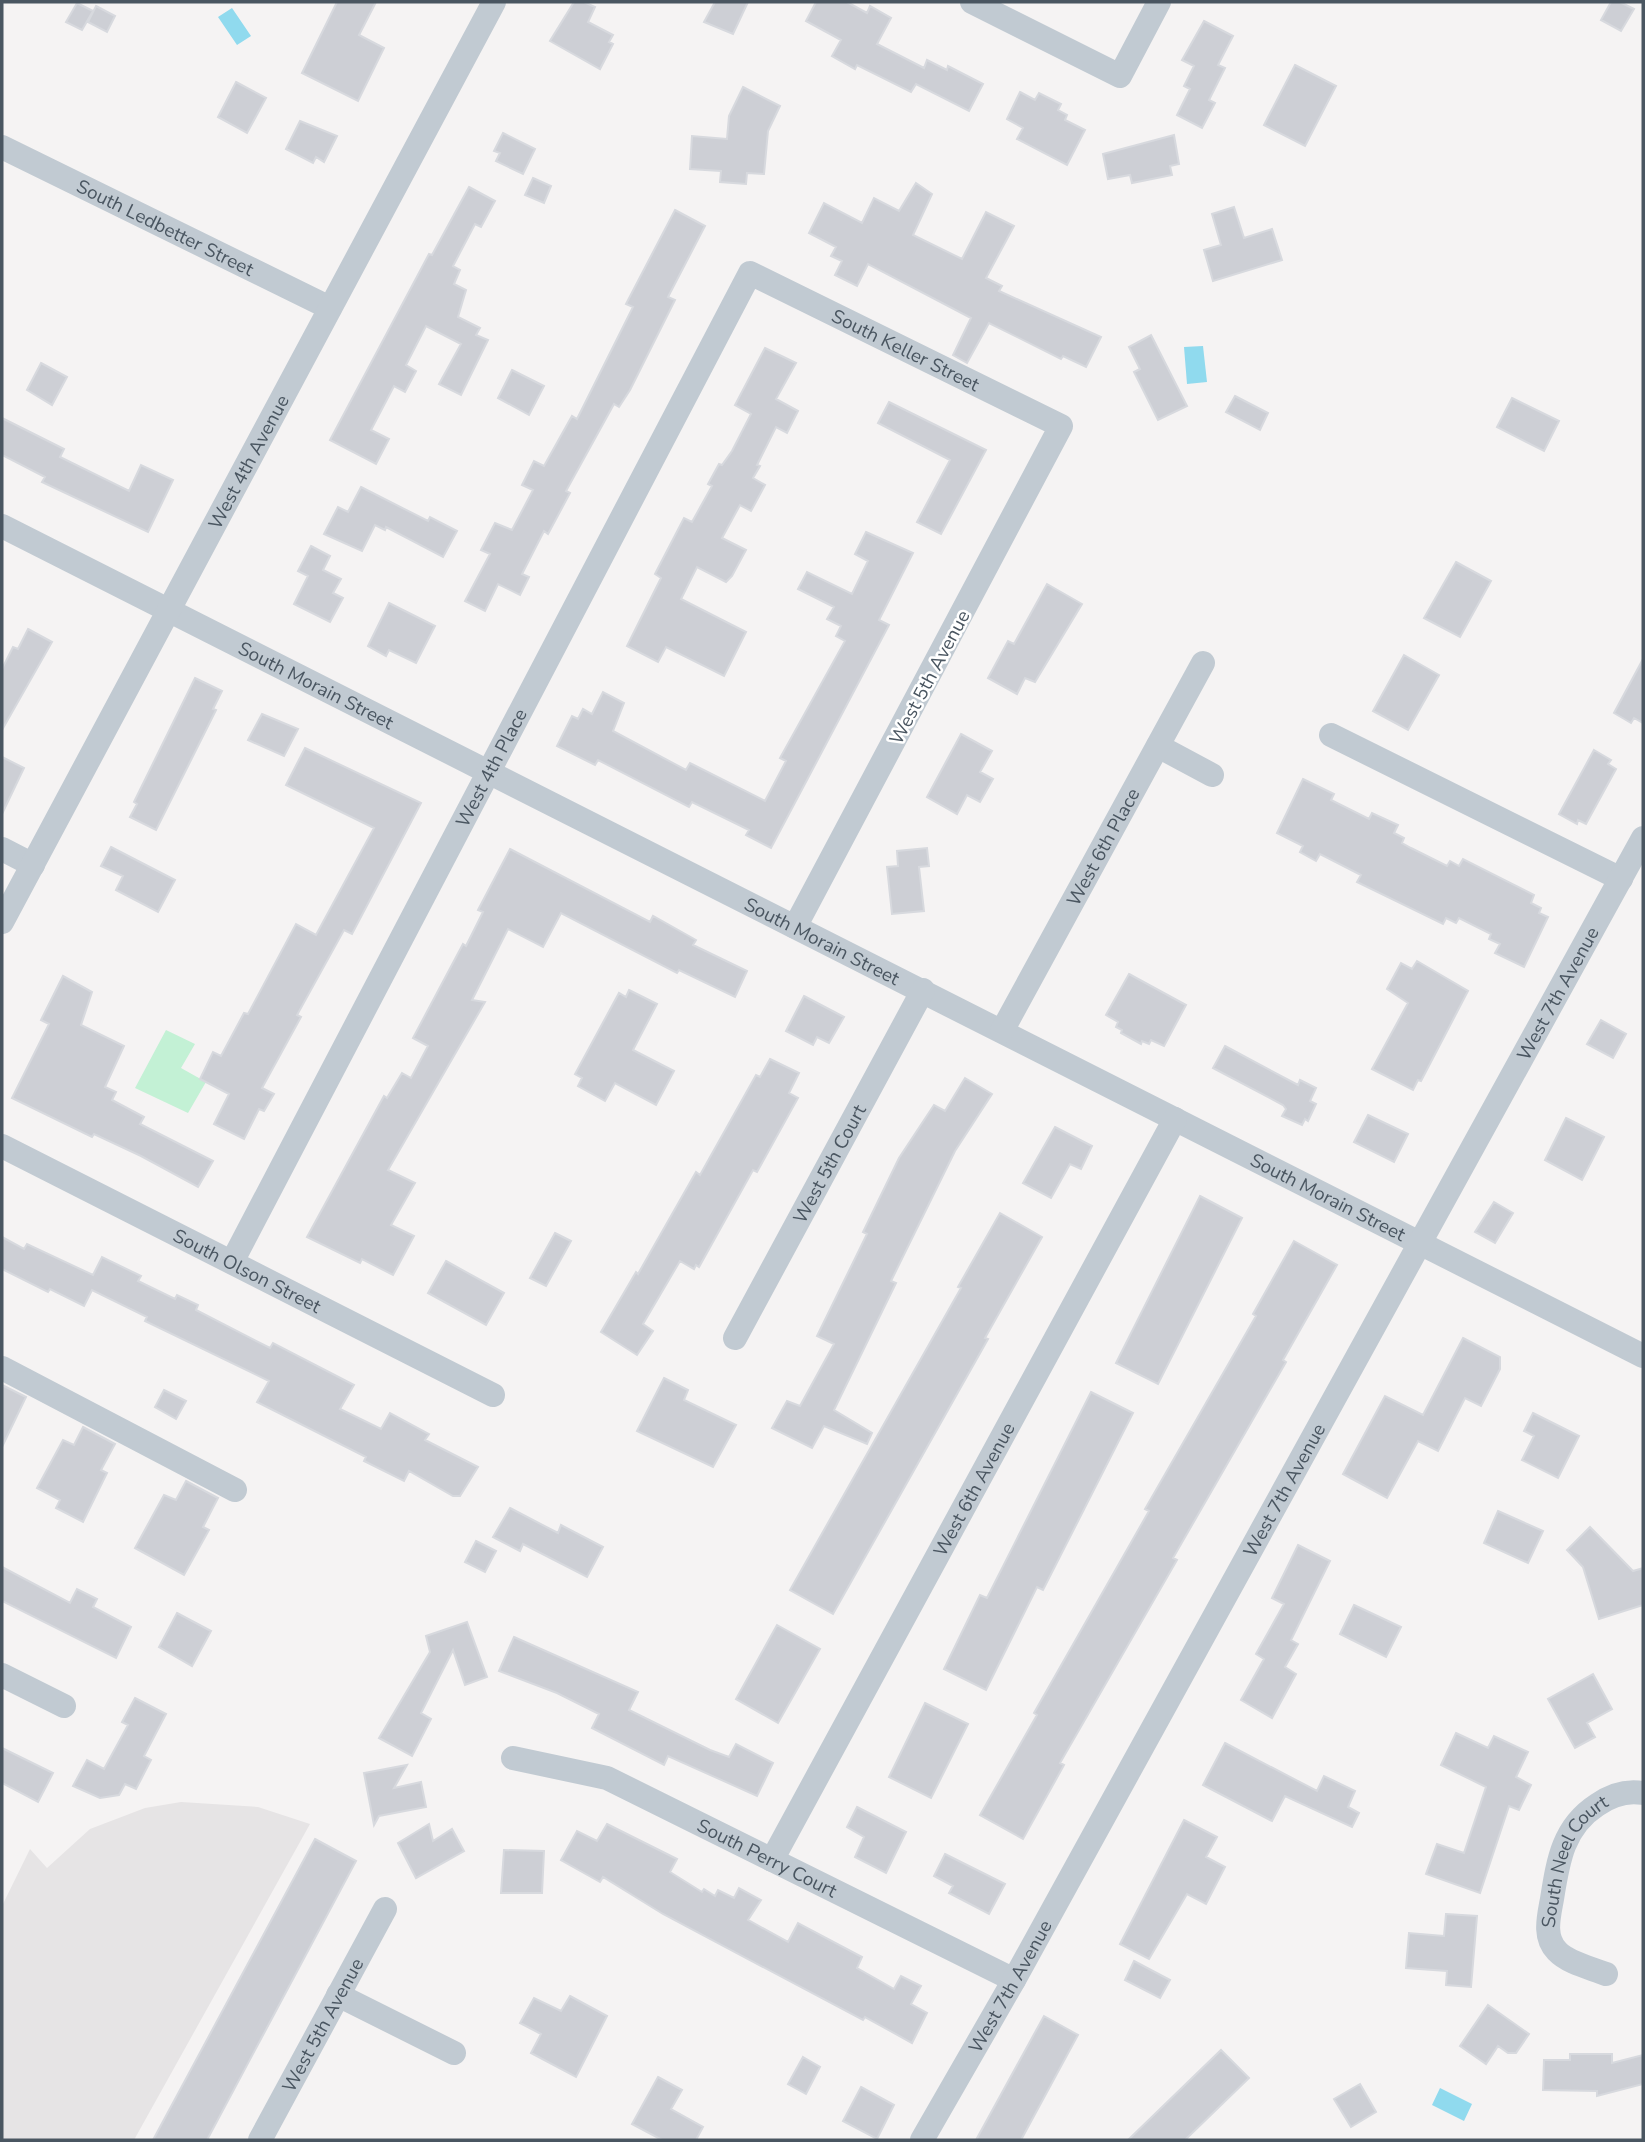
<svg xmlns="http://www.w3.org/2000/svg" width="1645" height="2142" font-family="'Nunito Sans',sans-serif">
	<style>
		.education { fill: #e6e4e5 }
		.garden { fill: #c3f1d5 }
		.water { fill: #90daee }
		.building { fill: #cdcfd5; stroke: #d7d9de; stroke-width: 2 }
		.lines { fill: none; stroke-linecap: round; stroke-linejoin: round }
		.minor { stroke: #c1cad2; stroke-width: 24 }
		.labels { text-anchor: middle; stroke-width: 5; stroke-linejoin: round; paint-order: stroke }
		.street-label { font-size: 19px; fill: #4a5661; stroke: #fff }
	</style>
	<rect width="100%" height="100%" fill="#f5f3f3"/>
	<path class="education" d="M181 1802 258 1807 310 1824 134 2140H2V1906L30 1849 47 1868 90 1829 145 1808Z"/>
	<path class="garden" d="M166 1030 195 1044 181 1068 206 1082 188 1113 135 1088Z"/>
	<path class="water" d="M232 8 251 36 237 45 218 17Z
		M1203 346 1207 382 1187 384 1184 347Z
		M1440 2088 1472 2104 1464 2121 1432 2105Z"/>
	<path class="building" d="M337 2H376L359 35 384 48 358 101 302 73Z
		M574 2H584L595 7 588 22 613 35 609 42 613 44 600 69 550 41Z
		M715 2H748L733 34 704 22Z
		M816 2H847L867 13 870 6 891 18 877 44 924 68 927 60 947 70 948 66 983 84 969 111 916 84 911 92 857 65 855 69 832 56 841 40 806 21Z
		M1611 2H1620L1634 9 1621 31 1601 20Z
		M77 3 93 11 82 30 66 22Z
		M96 6 115 16 107 32 88 22Z
		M1204 21 1233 36 1218 65 1225 68 1209 100 1215 103 1202 128 1177 115 1190 89 1184 86 1194 66 1182 60Z
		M1295 65 1336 86 1305 146 1264 125Z
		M236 82 266 98 247 133 218 117Z
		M743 87 780 106 768 131 764 174 747 173 746 184 720 182 721 171 690 169 692 136 727 139 729 116Z
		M1020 92 1035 100 1039 93 1061 104 1058 110 1067 115 1065 120 1085 130 1067 165 1017 139 1023 128 1007 119Z
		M300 121 337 136 324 162 316 157 313 163 286 149Z
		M503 133 535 149 523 174 496 161 500 153 494 151Z
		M1174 135 1179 164 1170 166 1172 175 1132 183 1130 175 1108 179 1103 154Z
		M533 178 551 186 544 203 525 195Z
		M916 183 932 194 913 235 962 259 986 212 1014 226 986 278 1002 286 999 291 1101 337 1086 367 1063 356 1061 359 989 323 967 363 953 355 971 318 868 264 857 286 835 275 842 261 831 256 836 247 809 233 824 203 862 223 874 198 899 211Z
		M469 187 495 201 481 227 475 224 453 266 460 270 454 284 466 290 458 317 480 328 476 335 488 340 461 395 439 384 461 344 426 326 406 365 416 371 405 392 394 386 371 430 389 439 376 464 330 440 429 254 432 255Z
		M1234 207 1244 238 1272 229 1282 260 1213 281 1204 250 1221 245 1212 214Z
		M675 210 705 226 668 297 675 300 630 390 619 407 614 404 566 491 570 493 548 534 544 531 522 574 529 577 520 595 498 584 485 611 465 601 490 554 481 550 495 523 512 530 533 490 522 485 534 461 544 466 572 416 577 419 633 307 626 304Z
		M1151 335 1187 406 1158 420 1134 372 1140 369 1129 347Z
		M765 348 796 363 776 399 798 411 787 433 776 427 757 465 760 466 753 478 765 485 751 511 740 505 722 538 746 550 732 576 726 582 697 567 681 599 746 632 724 676 666 647 658 662 627 646 661 578 655 574 684 518 692 522 712 486 708 484 719 464 722 465 732 451 751 414 735 405Z
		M41 363 67 377 52 405 27 390Z
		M512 370 544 386 529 415 498 398Z
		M1235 396 1268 413 1260 430 1226 412Z
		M1512 398 1559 421 1544 451 1497 427Z
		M889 402 986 450 941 534 917 522 950 460 878 423Z
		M2 418 64 449 60 457 129 491 141 465 173 480 148 532 42 482 45 477 2 455Z
		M361 487 428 521 430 517 457 531 443 557 386 527 385 530 375 525 362 551 324 534 338 507 348 512Z
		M866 532 913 553 879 620 889 625 771 848 746 835 749 830 692 802 689 807 598 760 595 765 557 746 572 716 578 719 583 709 592 714 603 692 624 703 613 731 686 770 690 763 765 801 786 761 780 758 845 641 836 636 841 626 827 619 834 607 798 589 807 572 852 594 868 561 855 554Z
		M311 546 330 556 323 570 341 579 333 593 343 598 330 622 294 604 308 576 298 571Z
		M1456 562 1491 581 1460 637 1424 618Z
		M1047 584 1082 604 1035 682 1025 678 1017 694 988 678 1008 641 1014 644Z
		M389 603 435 626 416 663 389 650 386 656 368 646Z
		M28 629 52 642 2 730V669L13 647 18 649Z
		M1404 655 1439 675 1408 730 1373 711Z
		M1643 659V723L1634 718 1631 723 1614 713Z
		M195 678 222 691 213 709 216 710 156 830 130 817 137 804 134 802Z
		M262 714 298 729 284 756 248 740Z
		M961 734 992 751 980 772 993 779 980 802 967 795 957 814 927 797Z
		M305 748 421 803 352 934 344 930 297 1015 301 1017 262 1088 274 1094 264 1111 259 1109 244 1139 214 1124 229 1094 200 1079 213 1052 221 1056 244 1013 248 1014 296 924 316 935 374 828 286 785Z
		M1594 750 1611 760 1608 764 1616 769 1586 824 1578 820 1577 824 1559 814Z
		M2 757 24 768 2 814Z
		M1303 779 1334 794 1331 800 1369 819 1372 813 1398 825 1394 833 1404 838 1402 843 1411 848 1447 866 1450 861 1459 866 1463 859 1534 895 1531 903 1541 908 1539 913 1548 917 1524 967 1495 953 1500 944 1489 939 1491 934 1459 918 1456 923 1446 918 1443 924 1357 882 1361 875 1320 854 1316 861 1300 852 1303 846 1277 833Z
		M111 847 175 880 158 912 116 890 123 876 101 866Z
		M927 848 929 866 919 867 924 911 892 914 887 867 898 866 897 851Z
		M510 849 650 922 653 916 696 940 693 945 747 971 735 997 679 970 677 973 561 913 543 947 508 929 472 1000 485 1002 388 1170 415 1183 391 1225 414 1236 393 1275 362 1259 360 1263 307 1237 384 1096 387 1098 402 1073 411 1078 428 1046 413 1038 463 944 466 946 483 912 478 910Z
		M1417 961 1468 991 1421 1081 1418 1080 1413 1090 1372 1069 1408 1003 1387 989 1401 963 1412 969Z
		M1129 974 1186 1005 1164 1046 1151 1040 1149 1044 1142 1041 1141 1044 1121 1033 1122 1030 1116 1027 1118 1022 1106 1015Z
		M63 976 92 992 81 1025 124 1046 105 1087 116 1092 112 1100 144 1117 140 1124 213 1161 198 1187 141 1156 94 1134 92 1137 12 1098 49 1024 41 1020Z
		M629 990 657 1004 633 1050 674 1071 656 1105 615 1083 605 1101 578 1086 582 1078 575 1074 619 993 626 997Z
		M804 996 844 1017 829 1043 817 1037 813 1045 786 1031Z
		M1601 1020 1626 1034 1613 1058 1587 1044Z
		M1225 1046 1298 1085 1300 1080 1316 1088 1310 1101 1316 1104 1308 1121 1305 1119 1302 1125 1282 1116 1286 1109 1283 1105 1213 1068Z
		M770 1059 799 1073 789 1093 798 1098 757 1172 753 1170 699 1267 696 1265 694 1269 680 1261 643 1324 653 1331 637 1355 601 1332 636 1272 638 1274 696 1172 700 1175 756 1075 760 1077Z
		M965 1078 992 1094 955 1151 891 1281 896 1283 834 1410 872 1433 867 1444 824 1426 812 1448 772 1428 787 1401 800 1406 834 1344 817 1336 867 1234 863 1232 899 1158 934 1105 945 1111Z
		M1368 1115 1408 1134 1394 1162 1354 1142Z
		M1566 1118 1604 1137 1582 1180 1545 1160Z
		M1055 1127 1092 1146 1081 1169 1070 1164 1051 1198 1023 1183Z
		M1200 1196 1242 1218 1158 1384 1116 1363Z
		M1494 1202 1513 1213 1495 1243 1475 1232Z
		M1000 1213 1042 1237 985 1338 988 1339 833 1614 790 1590 961 1288 958 1287Z
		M555 1233 571 1241 546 1286 530 1278Z
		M2 1237 24 1249 27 1244 93 1275 102 1257 141 1276 138 1281 175 1299 177 1295 198 1305 196 1310 270 1348 273 1343 354 1385 340 1409 381 1429 390 1413 429 1434 425 1440 478 1467 460 1496H453L409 1471 404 1481 364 1461 366 1457 257 1402 269 1381 145 1321 147 1317 92 1290 84 1306 50 1289 48 1292 2 1269Z
		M1294 1241 1337 1265 1283 1360 1286 1362 1173 1558 1177 1560 1060 1763 1064 1765 1023 1839 980 1815 1037 1715 1034 1713 1149 1511 1145 1509 1256 1316 1253 1314Z
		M446 1261 504 1293 486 1325 428 1293Z
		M1463 1338 1500 1357V1369L1481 1406 1465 1398 1438 1451 1418 1441 1387 1498 1343 1474 1385 1396 1423 1415Z
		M664 1378 688 1390 684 1400 736 1425 713 1467 637 1431Z
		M2 1385 26 1397 2 1447Z
		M164 1390 186 1401 176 1419 155 1407Z
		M1091 1392 1133 1413 1043 1590 1037 1587 986 1690 944 1669 980 1595 987 1598Z
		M1533 1413 1579 1436 1558 1478 1522 1460 1534 1436 1524 1431Z
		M83 1427 115 1444 101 1470 107 1473 83 1522 56 1508 60 1500 37 1488 63 1440 74 1445Z
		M186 1481 218 1498 203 1527 209 1530 184 1575 135 1548 164 1495 176 1500Z
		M510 1508 558 1533 561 1525 603 1547 587 1577 523 1544 520 1551 493 1537Z
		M1498 1511 1543 1531 1528 1563 1484 1543Z
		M1590 1527 1633 1571 1643 1568V1605L1599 1619 1583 1567 1567 1550Z
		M476 1541 496 1551 485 1572 465 1562Z
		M1298 1545 1330 1561 1291 1640 1298 1644 1285 1667 1296 1674 1272 1718 1241 1700 1264 1659 1256 1654 1284 1604 1272 1598Z
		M2 1567 70 1603 77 1589 97 1599 93 1607 131 1627 116 1658 2 1601Z
		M1354 1605 1401 1627 1386 1657 1340 1634Z
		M177 1613 211 1631 192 1666 159 1647Z
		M467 1622 487 1677 465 1685 453 1650 421 1713 431 1719 412 1756 379 1738 430 1652 426 1636Z
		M777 1625 820 1649 778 1723 736 1699Z
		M514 1637 638 1692 629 1710 710 1750 729 1757 736 1744 773 1763 757 1796 668 1756 664 1765 592 1728 599 1714 557 1693 499 1671Z
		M1593 1674 1612 1709 1587 1723 1595 1737 1575 1748 1548 1699Z
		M135 1698 166 1714 144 1756 151 1760 136 1789 125 1784 119 1795 100 1798 73 1786 87 1760 104 1769 128 1725 122 1722Z
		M925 1703 968 1724 931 1798 889 1777Z
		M1456 1733 1488 1748 1494 1736 1528 1752 1516 1777 1531 1785 1519 1810 1509 1806 1480 1893 1426 1874 1437 1844 1464 1853 1486 1787 1441 1765Z
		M1225 1743 1317 1791 1324 1776 1355 1791 1348 1807 1359 1813 1352 1827 1285 1796 1272 1821 1203 1785Z
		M2 1748 53 1773 38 1802 2 1783Z
		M407 1765 394 1788 421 1782 426 1807 379 1816 374 1825 364 1773Z
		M857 1807 906 1832 886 1873 855 1857 864 1837 847 1827Z
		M1184 1820 1217 1837 1206 1857 1225 1867 1206 1904 1187 1894 1149 1959 1120 1944Z
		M429 1824 433 1841 452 1829 464 1851 416 1878 398 1843Z
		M607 1824 677 1859 670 1872 702 1892 704 1889 715 1896 718 1890 734 1898 739 1888 761 1900 748 1920 788 1942 798 1923 862 1957 857 1968 894 1989 901 1976 921 1986 911 2004 927 2013 912 2043 865 2017 863 2020 663 1914 603 1877 600 1882 561 1860 577 1831 597 1841Z
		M315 1839 356 1861 207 2140H153Z
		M504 1850 544 1851 542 1893H501Z
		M945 1854 1005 1884 989 1914 949 1893 953 1886 934 1876Z
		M1446 1914 1477 1916 1471 1987 1446 1985 1447 1971 1406 1968 1409 1933 1444 1936Z
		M1134 1961 1170 1980 1160 1998 1125 1980Z
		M570 1996 607 2016 576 2077 531 2053 541 2034 520 2023 534 1998 561 2011Z
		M1488 2005 1529 2034 1516 2053H1508L1498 2046 1486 2064 1460 2046Z
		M1044 2016 1078 2035 1021 2140H976Z
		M1221 2050 1249 2078 1185 2140H1128Z
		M1570 2054H1612V2063L1643 2055V2084L1597 2096V2091L1543 2090 1544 2060H1570Z
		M803 2057 820 2067 806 2094 788 2084Z
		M658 2077 682 2090 671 2109 703 2127 696 2140H662L632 2124Z
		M1360 2084 1376 2112 1351 2127 1334 2099Z
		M861 2087 894 2105 877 2139 843 2121Z"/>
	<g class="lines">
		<g class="minor">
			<path d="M972 2 1120 76 1159 2"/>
			<path id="s1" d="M2 147 330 308"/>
			<path id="s2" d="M2 526 1643 1356"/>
			<path d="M1331 735 1621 879"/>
			<path d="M1158 746 1212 775"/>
			<path d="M2 849 33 865"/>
			<path id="s3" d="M2 922 494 2"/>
			<path id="s4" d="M1002 1031 1203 663"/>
			<path id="s5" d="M2 1146 493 1395"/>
			<path id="s6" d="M232 1262 750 273 1061 426 795 927"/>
			<path id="s7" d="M735 1338 923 990"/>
			<path d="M2 1368 235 1490"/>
			<path d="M2 1675 64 1706"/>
			<path id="s8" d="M513 1758 607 1778 1014 1980"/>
			<path id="s9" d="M772 1860 1175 1119"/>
			<path id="s10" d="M1606 1974C1591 1968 1568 1963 1557 1951 1543 1937 1549 1916 1552 1899 1558 1861 1563 1827 1597 1805 1611 1795 1626 1790 1643 1793"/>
			<path d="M338 1995 454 2053"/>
			<path id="s11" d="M260 2140 385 1909"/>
			<path id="s12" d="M922 2140 1014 1980 1643 838"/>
		</g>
	</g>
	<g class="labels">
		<g class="street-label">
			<text dy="7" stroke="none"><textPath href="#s1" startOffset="182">South Ledbetter Street</textPath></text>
			<text dy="7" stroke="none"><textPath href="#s6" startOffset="1290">South Keller Street</textPath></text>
			<text dy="7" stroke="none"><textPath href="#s3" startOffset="522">West 4th Avenue</textPath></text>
			<text transform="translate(929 677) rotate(-62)" y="7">West 5th Avenue</text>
			<text dy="7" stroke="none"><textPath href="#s2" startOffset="352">South Morain Street</textPath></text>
			<text dy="7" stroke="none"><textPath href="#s6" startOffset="558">West 4th Place</textPath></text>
			<text dy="7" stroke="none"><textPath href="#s4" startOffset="210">West 6th Place</textPath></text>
			<text dy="7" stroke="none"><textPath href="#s2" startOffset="919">South Morain Street</textPath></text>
			<text dy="7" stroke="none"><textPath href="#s12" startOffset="1311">West 7th Avenue</textPath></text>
			<text dy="7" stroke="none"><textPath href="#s7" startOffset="198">West 5th Court</textPath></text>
			<text dy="7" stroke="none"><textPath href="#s2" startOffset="1486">South Morain Street</textPath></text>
			<text dy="7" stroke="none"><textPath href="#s5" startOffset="275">South Olson Street</textPath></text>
			<text dy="7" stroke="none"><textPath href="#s9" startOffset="422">West 6th Avenue</textPath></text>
			<text dy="7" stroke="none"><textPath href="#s12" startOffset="744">West 7th Avenue</textPath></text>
			<text dy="7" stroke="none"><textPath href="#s8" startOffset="275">South Perry Court</textPath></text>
			<text dy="7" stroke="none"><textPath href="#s10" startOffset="154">South Neel Court</textPath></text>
			<text dy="7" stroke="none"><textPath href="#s12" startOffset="177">West 7th Avenue</textPath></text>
			<text dy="7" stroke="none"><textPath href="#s11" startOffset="131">West 5th Avenue</textPath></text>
		</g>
	</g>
	<rect width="1645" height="2142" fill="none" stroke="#4a5661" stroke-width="7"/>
</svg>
